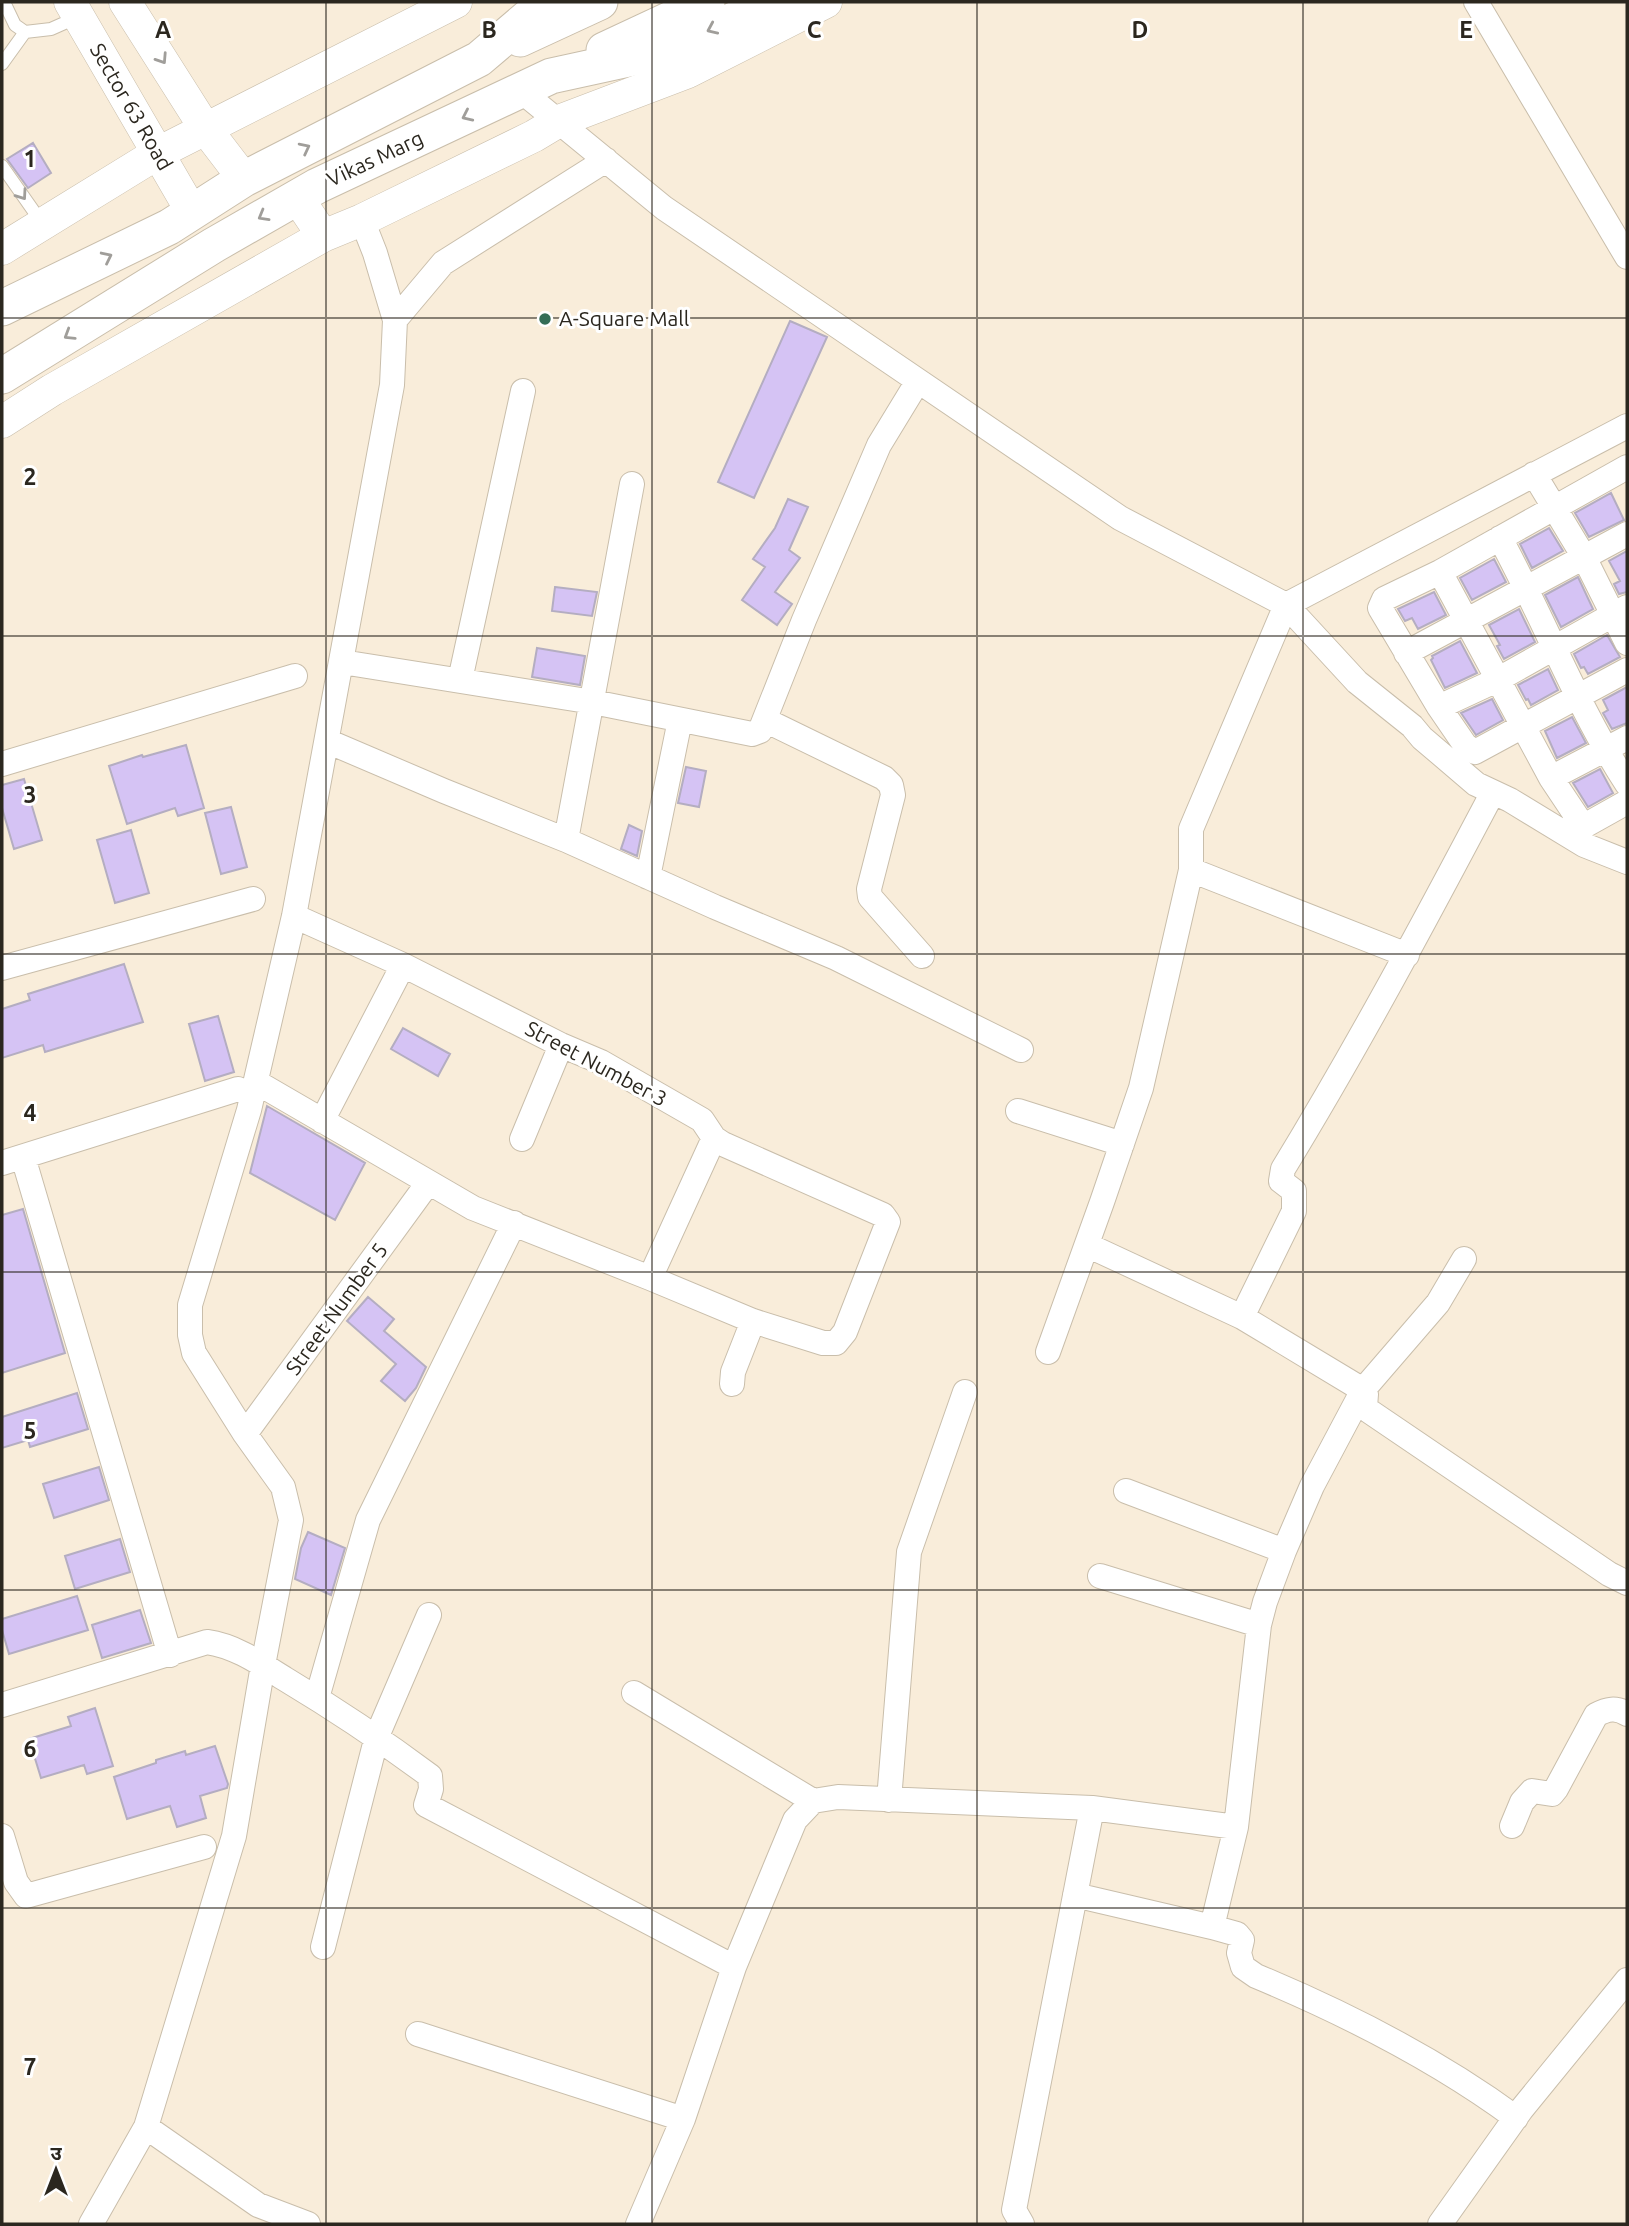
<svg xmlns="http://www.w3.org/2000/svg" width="1629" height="2226" font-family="Ubuntu,'Noto Sans Devanagari',sans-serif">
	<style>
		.building { fill: #d5c3f4; stroke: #b4adc1; stroke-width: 2 }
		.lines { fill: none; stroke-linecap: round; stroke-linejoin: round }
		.service-casing { stroke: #c9beab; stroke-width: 14 }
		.minor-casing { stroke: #c9beab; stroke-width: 26 }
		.tertiary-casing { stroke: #c9beab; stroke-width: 33 }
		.secondary-casing { stroke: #c9beab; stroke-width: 37 }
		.service { stroke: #fff; stroke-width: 12 }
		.minor { stroke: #fff; stroke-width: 24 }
		.tertiary { stroke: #fff; stroke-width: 32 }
		.secondary { stroke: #fff; stroke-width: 35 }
		.oneway { stroke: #a09e9a }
		.grid { fill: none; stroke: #2b271f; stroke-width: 2; stroke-opacity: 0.55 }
		.poi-dot { fill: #346d56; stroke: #fff; stroke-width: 2.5 }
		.labels { text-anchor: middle; stroke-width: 6; stroke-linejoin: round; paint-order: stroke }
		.street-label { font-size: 21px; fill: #2b271f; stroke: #fff }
		.poi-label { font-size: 21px; fill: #2b271f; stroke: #fff; text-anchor: start }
		.grid-label { font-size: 23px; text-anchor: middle; font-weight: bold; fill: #2b271f; stroke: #fff; stroke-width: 6; stroke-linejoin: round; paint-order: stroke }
	</style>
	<rect width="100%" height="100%" fill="#f9edda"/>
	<path class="building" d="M33 143 51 173 28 188 7 159Z
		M790 321 827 337 754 498 718 482Z
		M1611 493 1624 520 1589 537 1575 513Z
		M788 499 808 507 789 550 800 558 775 592 792 604 777 625 742 600 765 567 753 559 775 528Z
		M1549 528 1563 551 1532 568 1520 544Z
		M1627 551V592L1619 594 1614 584 1620 581 1609 561Z
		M1494 559 1506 582 1472 600 1460 578Z
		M1578 577 1593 609 1561 627 1545 595Z
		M555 587 597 592 592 616 552 611Z
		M1434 592 1446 615 1418 629 1412 618 1405 621 1398 609Z
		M1519 609 1535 642 1504 659 1497 646 1500 645 1489 625Z
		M1607 635 1620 657 1588 674 1584 667 1581 668 1574 654Z
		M1460 641 1477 673 1445 688 1431 660 1433 658 1432 656Z
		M537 648 585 656 580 685 532 677Z
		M1548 669 1558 690 1531 705 1528 699 1526 700 1518 685Z
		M1627 687V723L1612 729 1603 713 1608 710 1603 700Z
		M1492 699 1503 720 1476 735 1461 713Z
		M1572 717 1586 743 1557 758 1545 731Z
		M186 745 204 808 178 816 175 808 127 824 109 766 142 755 143 757Z
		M686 767 706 771 699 807 678 803Z
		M1600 769 1613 793 1588 807 1573 783Z
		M24 779 42 840 14 849 2 808V785Z
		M231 807 247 867 221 874 205 813Z
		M629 825 642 831 637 856 621 849Z
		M131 830 149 893 115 903 97 840Z
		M124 964 143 1022 45 1052 43 1045 2 1058V1009L30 1000 28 994Z
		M218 1016 234 1072 205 1081 189 1024Z
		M403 1028 450 1054 438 1076 391 1049Z
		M267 1106 365 1163 335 1220 250 1173Z
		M23 1209 65 1353 2 1373V1215Z
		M368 1297 394 1319 384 1331 426 1367 416 1388 405 1401 381 1381 396 1364 347 1321Z
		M77 1393 88 1429 30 1447 28 1440 2 1448V1417Z
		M99 1467 109 1500 54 1518 43 1484Z
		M308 1532 345 1548 331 1595 295 1579 301 1548Z
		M120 1539 130 1572 75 1589 65 1556Z
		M77 1596 88 1630 9 1654 2 1630V1619Z
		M140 1610 151 1643 102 1658 92 1625Z
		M95 1708 113 1766 87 1774 84 1765 41 1778 29 1739 71 1726 68 1717Z
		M215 1746 228 1784 227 1788 200 1796 206 1818 177 1827 170 1806 127 1819 114 1777 156 1763V1760L185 1751 186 1755Z"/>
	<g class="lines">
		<defs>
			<path id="service" d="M4 2 15 25 25 32 51 29 78 17
				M2 64 25 32
				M2 166 42 223"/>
			<path id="minor" d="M1476 2 1627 257
				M520 90 664 208 1120 518 1286 605 1357 682 1412 726 1422 738 1476 784 1510 800 1584 845 1627 862
				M362 220 375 253 395 320
				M1627 467 1440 572 1384 599 1380 608 1439 707 1465 745 1475 752 1627 670
				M1534 474 1584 557 1627 643
				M1500 538C1544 619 1577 707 1627 784
				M1440 572 1551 778 1581 823 1586 825 1627 802
				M1406 653 1627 534
				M342 662 593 702 752 734 760 731 804 620 879 445 918 381
				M460 680 523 391
				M1439 707 1497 680 1627 607
				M765 720 884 778 891 785 893 795 869 889 870 897 922 956
				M327 741 444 791 566 840 715 907 836 958 1021 1050
				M2 764 295 676
				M1551 778 1627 738
				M566 840 632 484
				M1191 870 1407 955
				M648 877 680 720
				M2 968 253 899
				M256 1082 473 1208 650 1278 753 1321 823 1343H836L845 1332 888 1222 883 1215 723 1144 714 1138 702 1120 601 1062 561 1045 403 965 294 916
				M1018 1111 1122 1144
				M322 1121 403 965
				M522 1139 561 1045
				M23 1157 170 1655
				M2 1163 238 1089
				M1087 1245 1242 1317 1363 1390 1366 1394 1365 1407 1369 1411 1562 1542 1609 1574 1627 1583
				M650 1278 714 1138
				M1242 1317 1294 1211V1191L1281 1181 1283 1169C1358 1046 1426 919 1493 792
				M1048 1352 1102 1202 1141 1088 1191 870V829L1286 605 1627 426
				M732 1384 733 1372 753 1321
				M245 1434 428 1183
				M1126 1491 1284 1551
				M1100 1576 1259 1625
				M634 1693 813 1801
				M317 1698 368 1520 514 1223
				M2 1705 207 1642C236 1646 261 1664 285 1679 335 1709 383 1741 430 1776L431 1789 426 1805 734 1967
				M889 1800 909 1552 965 1392
				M1092 1808 1236 1827 1259 1625 1265 1602 1284 1551 1312 1486 1363 1390 1438 1303 1464 1259
				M1512 1826 1522 1802 1532 1791 1552 1794 1556 1789 1596 1715C1607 1709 1616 1707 1627 1714
				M2 1836 16 1882 26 1896 204 1847
				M1075 1895 1212 1927 1236 1827
				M1212 1927 1237 1934 1242 1940 1239 1953 1243 1967 1256 1976C1347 2014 1436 2059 1516 2118
				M323 1947 377 1736 429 1615
				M418 2034 683 2119
				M146 2127 258 2205 308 2224
				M91 2224 146 2127 234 1836 263 1665 291 1520 283 1487 245 1434 194 1353 190 1335V1305L249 1110 294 916 392 385 395 320 443 263 606 160
				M638 2224 683 2119 734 1967 795 1820 813 1801 838 1797 1092 1808 1014 2210 1022 2224
				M1440 2224 1521 2110 1627 1980"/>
			<path id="tertiary" d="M70 2 192 212
				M125 2 205 128 244 179
				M297 197 323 236 362 220 534 136 559 121 688 72 826 2
				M2 249 158 153 456 2
				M2 422 52 390 323 236"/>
			<path id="secondary" d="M520 39 600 2
				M604 50 707 2
				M2 308 169 227 244 179 479 59 546 2
				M2 376 214 245 317 186 551 76 661 52 774 2"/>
		</defs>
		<use href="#service" class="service-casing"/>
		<use href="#minor" class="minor-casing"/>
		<use href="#tertiary" class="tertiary-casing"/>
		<use href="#secondary" class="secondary-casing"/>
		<use href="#service" class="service"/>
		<use href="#minor" class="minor"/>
		<use href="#tertiary" class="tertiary"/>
		<use href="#secondary" class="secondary"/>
	</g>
	<defs><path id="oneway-chevron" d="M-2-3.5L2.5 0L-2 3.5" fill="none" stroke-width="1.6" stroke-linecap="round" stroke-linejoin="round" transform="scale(1.75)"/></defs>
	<g class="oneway">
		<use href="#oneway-chevron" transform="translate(712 29) rotate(156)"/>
		<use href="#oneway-chevron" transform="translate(162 59) rotate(57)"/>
		<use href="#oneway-chevron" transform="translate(467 116) rotate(155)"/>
		<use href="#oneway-chevron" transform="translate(305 148) rotate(-27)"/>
		<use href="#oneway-chevron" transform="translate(22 195) rotate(55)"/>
		<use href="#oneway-chevron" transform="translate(263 216) rotate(150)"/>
		<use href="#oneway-chevron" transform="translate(107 257) rotate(-26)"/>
		<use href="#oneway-chevron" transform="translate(69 335) rotate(148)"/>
	</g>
	<path class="grid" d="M326 2V2224M652 2V2224M977 2V2224M1303 2V2224M2 318H1627M2 636H1627M2 954H1627M2 1272H1627M2 1590H1627M2 1908H1627"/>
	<circle class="poi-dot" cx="545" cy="319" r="7"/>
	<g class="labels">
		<g class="street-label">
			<text transform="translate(131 107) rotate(60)" y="7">Sector 63 Road</text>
			<text transform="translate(375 159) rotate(-25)" y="7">Vikas Marg</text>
			<text transform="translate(596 1064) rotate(28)" y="7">Street Number 3</text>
			<text transform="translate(337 1309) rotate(-54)" y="7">Street Number 5</text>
		</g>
		<g class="poi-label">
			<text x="559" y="326">A-Square Mall</text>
		</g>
	</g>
	<g class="grid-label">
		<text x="163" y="38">A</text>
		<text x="489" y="38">B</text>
		<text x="814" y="38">C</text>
		<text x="1140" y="38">D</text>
		<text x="1466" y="38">E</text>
		<text x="30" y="167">1</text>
		<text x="30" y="485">2</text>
		<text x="30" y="803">3</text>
		<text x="30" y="1121">4</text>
		<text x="30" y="1439">5</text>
		<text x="30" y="1757">6</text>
		<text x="30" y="2075">7</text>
	</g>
	<rect width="1629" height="2226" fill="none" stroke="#2b271f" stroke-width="7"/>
	<g transform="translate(56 2170)" stroke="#ffffff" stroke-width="5" paint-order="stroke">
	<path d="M0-5L12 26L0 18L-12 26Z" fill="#2b271f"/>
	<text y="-10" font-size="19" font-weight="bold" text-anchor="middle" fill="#2b271f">उ</text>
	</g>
</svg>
